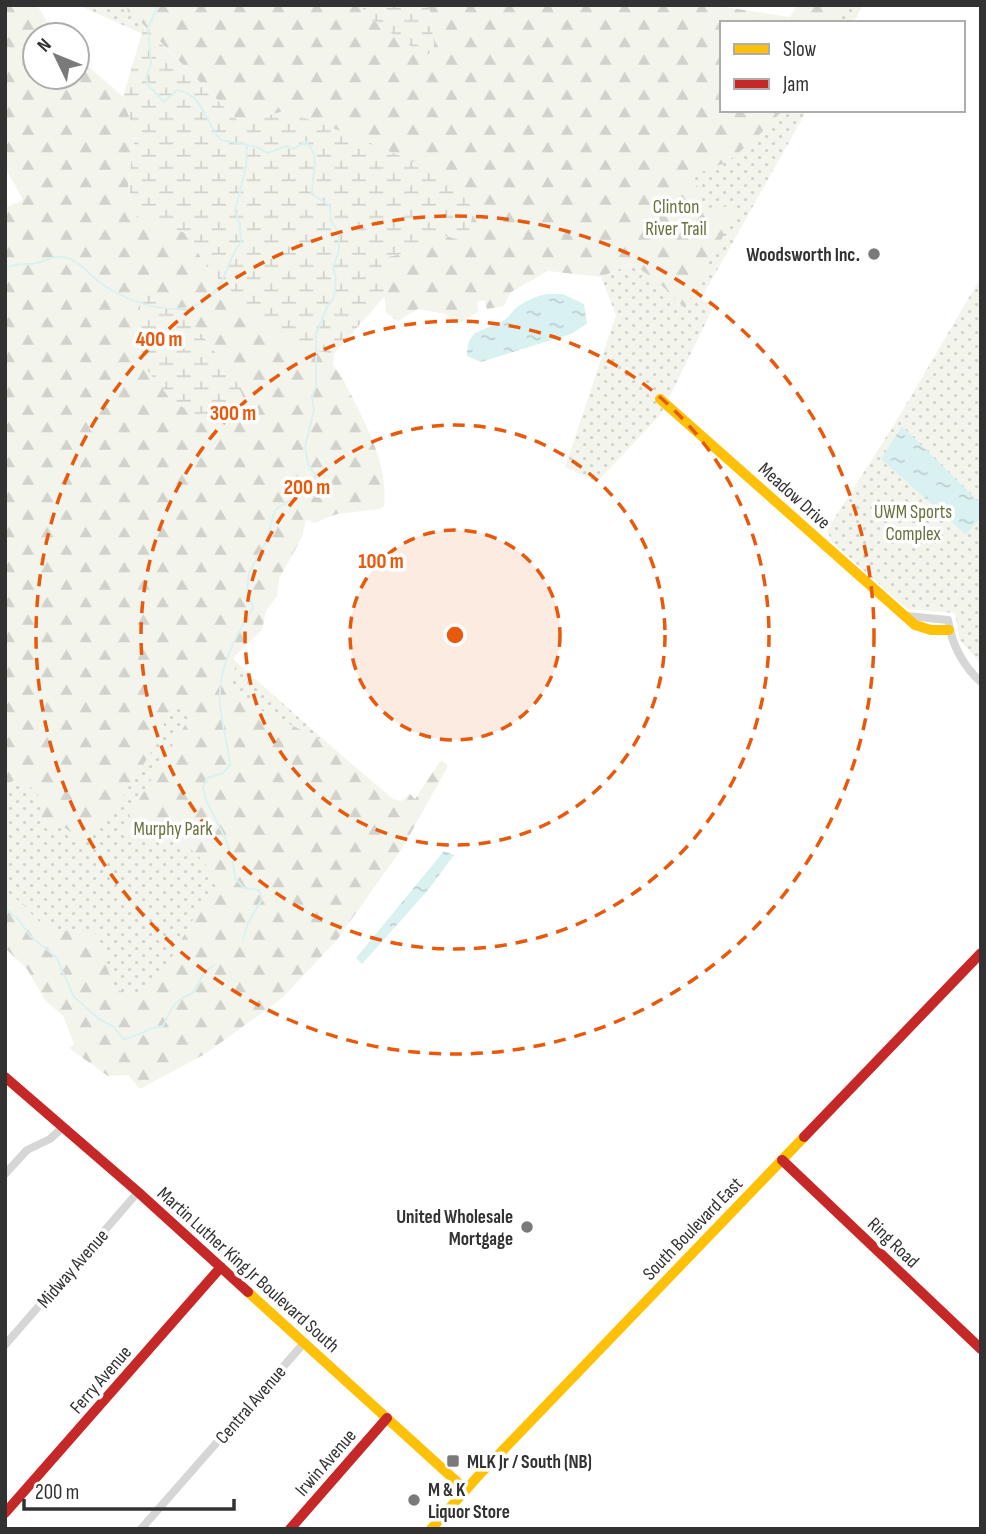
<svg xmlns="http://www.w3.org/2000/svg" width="986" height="1534" font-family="'Sofia Sans Condensed',sans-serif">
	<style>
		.grass { fill: url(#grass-dots) }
		.forest { fill: url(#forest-firs) }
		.wetland { fill: url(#wetland-marsh) }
		.water { fill: url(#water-ripples) }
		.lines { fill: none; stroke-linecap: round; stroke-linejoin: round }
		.stream { stroke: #daf1f2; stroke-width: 2 }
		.street { stroke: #d6d6d6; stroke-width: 8 }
		.slow { stroke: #ffc107; stroke-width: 10 }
		.jam { stroke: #c62828; stroke-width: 10 }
		.ring { fill: none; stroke: #e8590c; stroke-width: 3.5; stroke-dasharray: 12 9 }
		.poi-dot { fill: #7a7a7a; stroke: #fff; stroke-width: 2.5 }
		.labels { text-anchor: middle; stroke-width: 7; stroke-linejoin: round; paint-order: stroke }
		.park-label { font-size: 19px; fill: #67713d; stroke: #fff }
		.poi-label { font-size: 19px; font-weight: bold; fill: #323232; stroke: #fff; text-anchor: end }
		.street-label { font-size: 19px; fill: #323232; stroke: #fff }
		.centre { fill: #e8590c; stroke: #fff; stroke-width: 3.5 }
		.ring-label { font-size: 21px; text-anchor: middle; font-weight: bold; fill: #e8590c; stroke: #fff; stroke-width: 7; stroke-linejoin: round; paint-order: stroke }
	</style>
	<defs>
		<pattern id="grass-dots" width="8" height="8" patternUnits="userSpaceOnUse" patternTransform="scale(1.75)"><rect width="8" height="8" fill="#f3f5ec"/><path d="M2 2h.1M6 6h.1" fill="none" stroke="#d1d2cb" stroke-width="1.8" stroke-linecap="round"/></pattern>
		<pattern id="forest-firs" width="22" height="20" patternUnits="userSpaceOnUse" patternTransform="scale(1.75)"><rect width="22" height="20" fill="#f3f5ec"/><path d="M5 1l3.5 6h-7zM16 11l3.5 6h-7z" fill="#d1d2cb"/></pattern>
		<pattern id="wetland-marsh" width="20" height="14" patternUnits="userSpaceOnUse" patternTransform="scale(1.75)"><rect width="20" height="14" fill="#f3f5ec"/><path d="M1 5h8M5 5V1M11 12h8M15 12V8" fill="none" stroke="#d1d2cb"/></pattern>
		<pattern id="water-ripples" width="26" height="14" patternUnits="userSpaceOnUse" patternTransform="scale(1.75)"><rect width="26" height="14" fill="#daf1f2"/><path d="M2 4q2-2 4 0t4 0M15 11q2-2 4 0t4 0" fill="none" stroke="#bccfd0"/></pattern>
	</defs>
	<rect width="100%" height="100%" fill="#fff"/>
	<path class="grass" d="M78 5H219L543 146 762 110H807L701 299 714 306 661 414 597 482 565 467 616 315 601 277 631 264 524 205Z
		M836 5H863L853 23H826Z
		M981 277V664L960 640 955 613 907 609 832 542 827 530 897 420Z
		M5 435 72 516 397 805 174 1038 5 936Z"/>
	<path class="forest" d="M5 5H37L55 35H35V77H77V56L123 97 135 136 128 185 137 218 186 233 208 269 263 321 295 347 334 354 333 365 342 377C361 416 389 460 384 506L380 509 337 514 314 523 306 519 302 537 279 579 277 596 266 611 262 630 233 658 236 662 232 683 242 701 326 742 393 799 401 801 410 794 415 799 441 760 448 766 403 847 336 941 281 999 205 1054 140 1089 128 1075 108 1076 69 1048 74 1044 63 1016 45 1000 27 969 5 948V894C30 904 23 908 40 922 53 933 79 930 95 932L113 985 125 995 141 994 161 976 211 888 217 889C209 857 179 834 146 833 139 833 132 834 124 834V824L190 717 191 709 178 704 166 716 160 739 107 820 82 840 62 826 41 822C42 795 40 791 16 779L5 785V208L23 200 5 167Z
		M127 5H361L366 16 434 46 429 5H712L790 17 797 5H842L832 23H722V110H783L754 140 727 162 694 175 704 209 719 206 738 208 685 308 657 281 632 263 601 277 548 271 511 292 504 306 487 309 484 300 477 302 479 311 457 325 446 314 418 309 398 321 386 313 381 258 418 251 285 111 240 123 141 22 128 14Z"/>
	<path class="wetland" d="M361 5H429L434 46 427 57 366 16Z
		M144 26 240 123 285 111 349 134 447 176 474 210 466 242 432 232 418 251 381 258 385 296 334 354 295 347 263 321 208 269 186 233 137 218 128 185 135 136 123 97Z
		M142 289 195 326 235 378 246 404 233 415 207 421 172 401 135 355Z"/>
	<path class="water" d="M547 294H563L584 304 587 324 571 334 481 362 467 356C467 326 484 333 504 320 509 318 511 312 516 308 525 301 536 296 547 294Z
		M902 426 981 504V517L966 535 881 459Z
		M444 851 454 855 429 889 362 964 356 958Z"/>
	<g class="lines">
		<path class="stream" d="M158 5 148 28 151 64 146 78 148 85 164 102 177 90C204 94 205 124 221 140L257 147 268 153 286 146 293 149 306 142C322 157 311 176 312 194L330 206 331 221 339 233V251L333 267 336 279 334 297 327 307 316 334V387L312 397 314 410 305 447 308 464 315 475V481L310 485C303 486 294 484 290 492L292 499 275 510 266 542 249 573 247 590 253 608C235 637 217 670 220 705 222 726 228 745 230 765L223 773 207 778 203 787 206 800 225 838 233 861 235 878 244 888 259 890 262 899 248 923 243 939
			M5 268C17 263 25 265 37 263 46 261 53 255 63 257 78 259 88 273 98 281 125 302 181 322 209 298 226 283 227 260 241 242L240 225 235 211 246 167 247 146
			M5 908 19 920 30 936 56 957 74 997 99 1019 114 1027 123 1039C137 1038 150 1026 163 1026 173 1006 172 1002 193 993L204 973 214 965"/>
		<path class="street" d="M907 616 948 620C952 645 962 665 981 682
			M5 1174 27 1150 50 1139 62 1128
			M5 1345 138 1192
			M141 1529 304 1343"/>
		<path class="slow" d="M660 399 915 625 931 630H949
			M248 1292 466 1490
			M431 1529 480 1474 804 1137"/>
		<path class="jam" d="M5 1077 138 1192 248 1292
			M804 1137 981 953
			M782 1160 981 1349
			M5 1513 221 1267
			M290 1529 387 1418"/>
	</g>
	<circle cx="455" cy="635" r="105" fill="#e8590c" fill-opacity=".12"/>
	<g class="ring">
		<circle cx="455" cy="635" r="105"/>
		<circle cx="455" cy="635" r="210"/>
		<circle cx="455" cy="635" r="314"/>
		<circle cx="455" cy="635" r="419"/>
	</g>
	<g class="poi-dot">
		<circle cx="874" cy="254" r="7"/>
		<circle cx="527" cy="1227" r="7"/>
		<rect x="446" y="1454" width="14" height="14" rx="3.5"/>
		<circle cx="414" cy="1500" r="7"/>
	</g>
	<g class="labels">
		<g class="park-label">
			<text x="676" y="213">Clinton<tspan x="676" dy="22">River Trail</tspan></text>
			<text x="913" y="518">UWM Sports<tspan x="913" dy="22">Complex</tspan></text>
			<text x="173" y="835">Murphy Park</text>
		</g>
		<g class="poi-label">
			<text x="860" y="261">Woodsworth Inc.</text>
			<text x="513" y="1223">United Wholesale<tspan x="513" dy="22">Mortgage</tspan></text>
			<text x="467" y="1468" text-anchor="start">MLK Jr / South (NB)</text>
			<text x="428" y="1496" text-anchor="start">M &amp; K<tspan x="428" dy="22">Liquor Store</tspan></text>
		</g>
		<g class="street-label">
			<text transform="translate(795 495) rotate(42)" y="7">Meadow Drive</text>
			<text transform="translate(692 1228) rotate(-46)" y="7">South Boulevard East</text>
			<text transform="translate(894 1242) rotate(44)" y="7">Ring Road</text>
			<text transform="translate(72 1268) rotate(-49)" y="7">Midway Avenue</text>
			<text transform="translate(249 1269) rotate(42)" y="7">Martin Luther King Jr Boulevard South</text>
			<text transform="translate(100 1379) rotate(-49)" y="7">Ferry Avenue</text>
			<text transform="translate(250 1404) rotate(-49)" y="7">Central Avenue</text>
			<text transform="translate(325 1462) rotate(-49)" y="7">Irwin Avenue</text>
		</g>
	</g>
	<circle cx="455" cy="635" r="10" class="centre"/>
	<g class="ring-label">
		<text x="159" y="346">400 m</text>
		<text x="233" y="420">300 m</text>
		<text x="307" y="494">200 m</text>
		<text x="381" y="568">100 m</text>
	</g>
	<rect width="986" height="1534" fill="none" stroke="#323232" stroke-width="14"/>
	<rect x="720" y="21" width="245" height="91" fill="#ffffff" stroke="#adadad" stroke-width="2"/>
	<rect x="734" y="44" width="35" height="10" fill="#ffc107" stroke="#adadad" stroke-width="2"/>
	<text x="783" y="56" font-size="21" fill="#323232">Slow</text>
	<rect x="734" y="79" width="35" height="10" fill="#c62828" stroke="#adadad" stroke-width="2"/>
	<text x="783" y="91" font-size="21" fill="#323232">Jam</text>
	<g transform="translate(56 56) rotate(313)"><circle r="33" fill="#ffffff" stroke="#adadad" stroke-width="2"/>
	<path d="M0-5L12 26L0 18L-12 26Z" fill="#7a7a7a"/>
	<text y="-10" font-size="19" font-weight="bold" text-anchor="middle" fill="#323232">N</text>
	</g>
	<path d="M24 1499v10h210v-10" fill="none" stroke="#323232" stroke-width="3.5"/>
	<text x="35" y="1499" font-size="21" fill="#323232" stroke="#ffffff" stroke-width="5" paint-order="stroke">200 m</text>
</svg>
